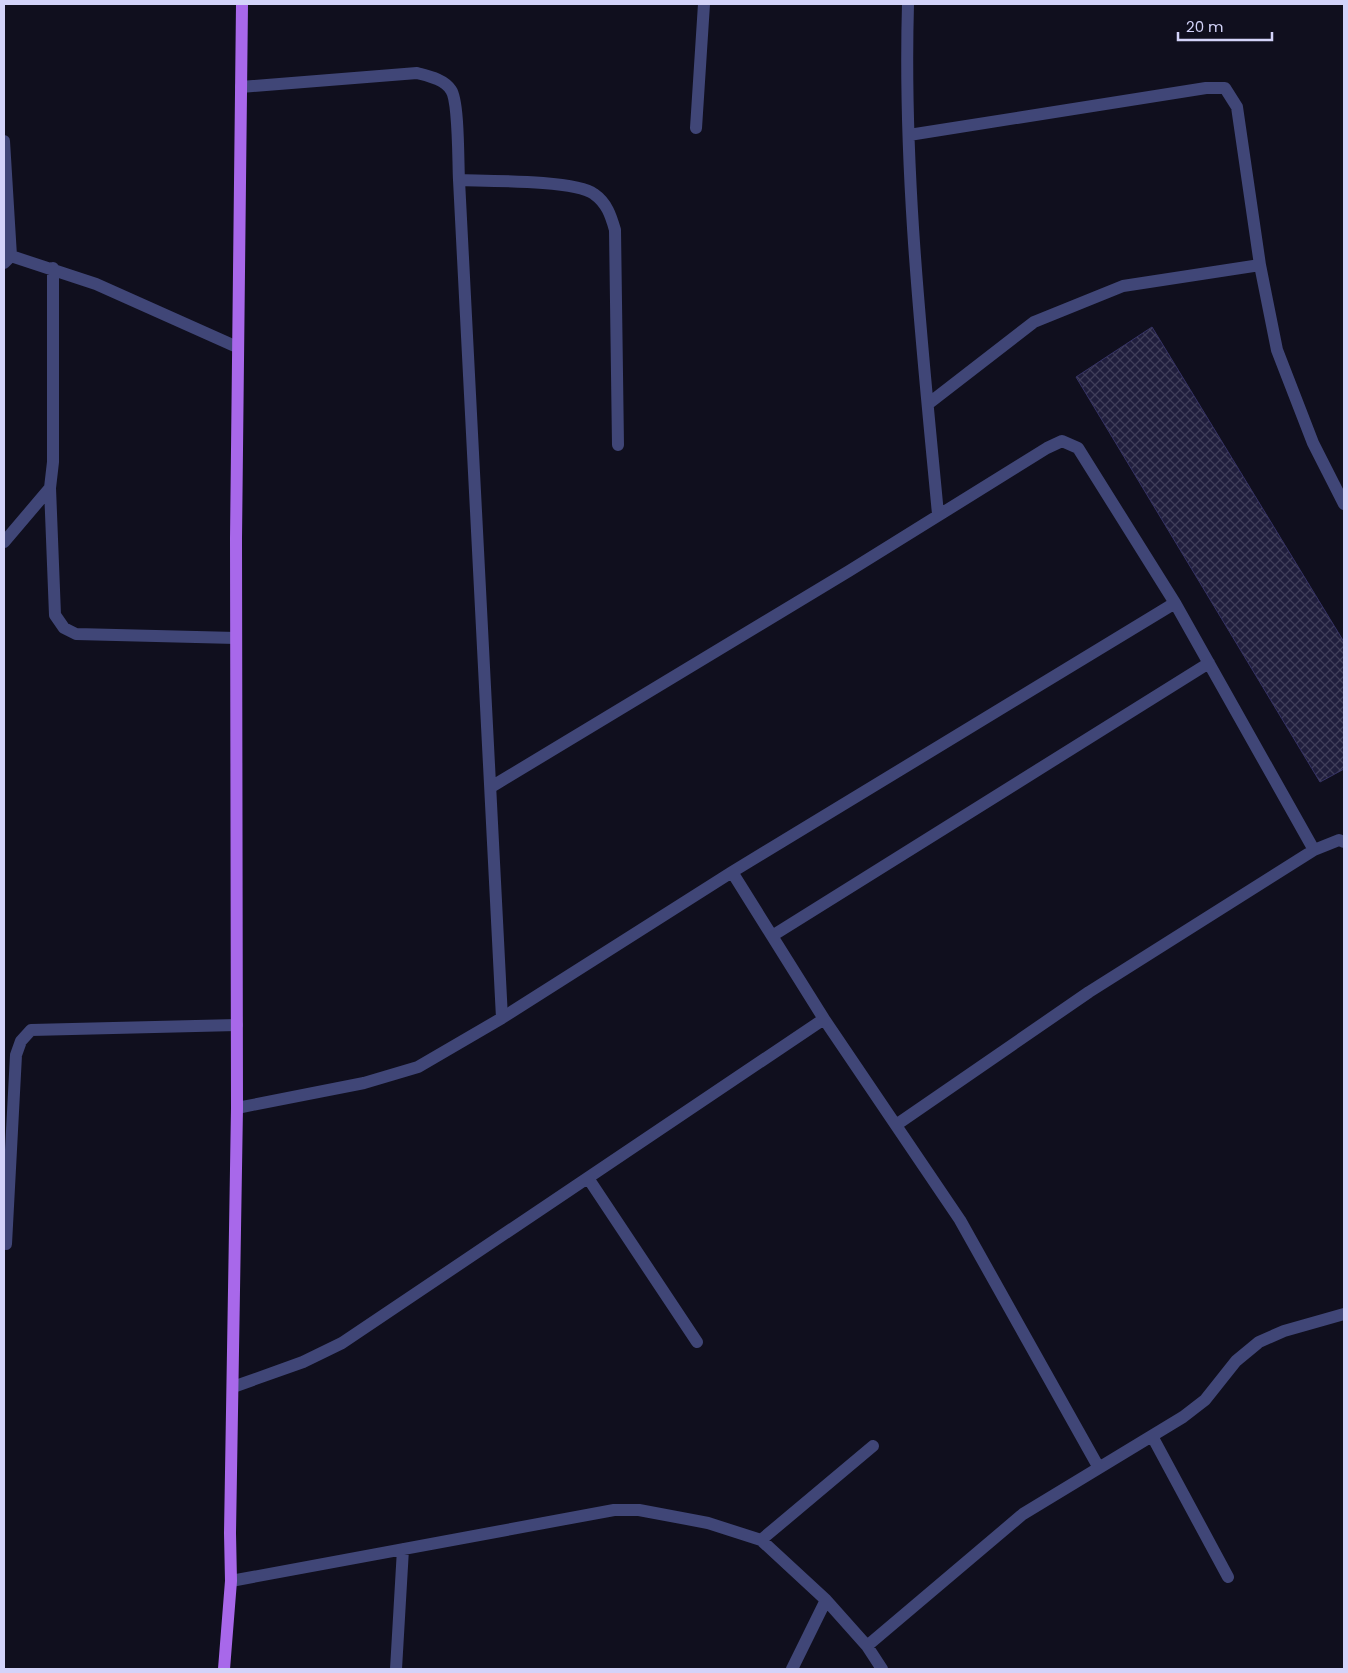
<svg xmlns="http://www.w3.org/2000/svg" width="1348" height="1673" font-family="Poppins,sans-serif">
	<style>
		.building { fill: url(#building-cross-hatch); stroke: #363365 }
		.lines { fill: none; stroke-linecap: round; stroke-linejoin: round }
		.minor { stroke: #404677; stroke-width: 12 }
		.major { stroke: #a868ea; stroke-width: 12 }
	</style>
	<defs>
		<pattern id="building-cross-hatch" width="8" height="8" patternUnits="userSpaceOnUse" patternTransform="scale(1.25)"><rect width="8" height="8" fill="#201e3d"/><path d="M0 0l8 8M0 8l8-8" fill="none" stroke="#403e5a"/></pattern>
	</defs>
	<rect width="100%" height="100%" fill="#100f1e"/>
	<path class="building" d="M1152 327 1344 642V769L1320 782 1076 377Z"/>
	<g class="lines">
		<path class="minor" d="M908 4C903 174 922 344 938 514
			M241 87 417 73C428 76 444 79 451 90 459 101 458 163 459 180L502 1018
			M696 128 704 4
			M909 135 1206 88H1225L1237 107 1260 265 1123 286 1034 322 928 404
			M4 141 11 256 4 263
			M459 180C487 181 575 180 594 194 607 203 611 216 615 230L618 445
			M4 248 11 256 96 284 237 347
			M1260 265 1277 350 1313 443 1344 504
			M50 488 55 615 64 628 76 634 236 638
			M4 542 50 488 53 462V268
			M1314 850 1339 840 1344 842
			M732 872 824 1019 960 1220 1099 1468
			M772 936 1209 663
			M237 1108 364 1083 418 1067 502 1018 732 872 1175 603 1078 448 1062 441 1047 448 849 571 491 787
			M896 1125 1089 992 1314 850 1175 603
			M588 1178 697 1342
			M6 1244 16 1055 21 1041 31 1030 237 1025
			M233 1387 303 1362 342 1343 824 1019
			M1152 1436 1228 1577
			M761 1540 873 1446
			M231 1581 614 1510H639L708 1523 761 1540 826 1600 867 1646 882 1669
			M867 1646 1023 1514 1183 1417 1205 1400 1236 1361 1259 1342 1284 1331 1344 1314
			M396 1669 403 1549
			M792 1669 826 1600"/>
		<path class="major" d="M224 1669 231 1581 230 1533 237 1108 236 539 242 4"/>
	</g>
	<rect width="1348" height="1673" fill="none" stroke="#d3d3f9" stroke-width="10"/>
	<path d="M1178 32v8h94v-8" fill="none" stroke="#d3d3f9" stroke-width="2.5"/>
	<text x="1186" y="32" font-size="15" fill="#d3d3f9" stroke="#100f1e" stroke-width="4" paint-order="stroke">20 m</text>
</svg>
